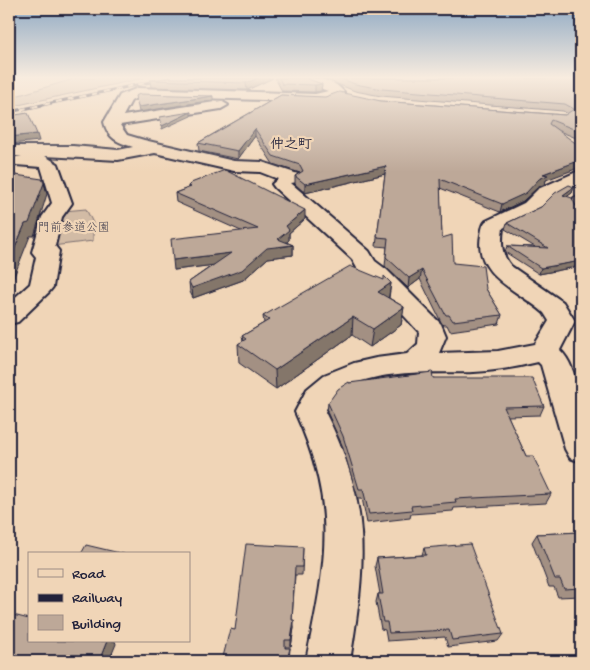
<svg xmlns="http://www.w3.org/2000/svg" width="590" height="670" font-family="'Gochi Hand','Klee One',sans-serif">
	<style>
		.green { fill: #d2bba5; stroke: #7a6e70 }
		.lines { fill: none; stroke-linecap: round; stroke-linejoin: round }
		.street-casing { stroke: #22223b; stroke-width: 4 }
		.street { fill: #f0d5b7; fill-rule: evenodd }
		.rail-casing { stroke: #22223b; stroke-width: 3 }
		.rail { stroke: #f0d5b7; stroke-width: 2; stroke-dasharray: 6; stroke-linecap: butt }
		.wall { fill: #a39083; stroke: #22223b }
		.shaded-wall { fill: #84766a; stroke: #22223b }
		.building { fill: #bda898; stroke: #22223b }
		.labels { text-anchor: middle; stroke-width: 4.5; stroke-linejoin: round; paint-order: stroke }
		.far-park-label { font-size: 12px; fill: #454150; stroke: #f0d5b7 }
		.far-neighbourhood-label { font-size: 14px; font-weight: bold; fill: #22223b; stroke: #f0d5b7 }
	</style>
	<rect width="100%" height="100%" fill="#f0d5b7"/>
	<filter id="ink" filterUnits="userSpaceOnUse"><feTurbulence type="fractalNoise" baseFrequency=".02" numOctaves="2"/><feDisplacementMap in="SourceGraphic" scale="10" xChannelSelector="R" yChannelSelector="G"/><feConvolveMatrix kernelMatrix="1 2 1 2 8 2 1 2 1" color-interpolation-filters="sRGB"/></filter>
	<g filter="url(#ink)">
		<path class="green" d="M77 78H144L9 107V98Z
			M86 209 93 223V241L52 246 64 211Z"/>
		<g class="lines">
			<defs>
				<path id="street" d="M300 78C316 78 333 78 344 92L325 102 140 96 131 101 123 116 221 101 228 105 221 109 120 125 127 135 144 140 234 161 262 162 298 174 301 178 298 182 291 183 369 251 375 261 387 270 441 324 446 336 439 353 498 351 535 344 549 321 544 313C520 291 473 276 481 235 482 230 482 225 486 221L524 203 538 189 581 170V182L552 197 538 211 503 228C501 243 501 254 511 266L563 302 575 321 560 350C584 372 581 432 581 462L570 458 565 449 541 365 538 362C517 367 496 371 474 372 431 374 346 364 325 412 372 505 366 562 350 661H306C326 562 339 508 295 412L307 389 324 375 354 363 376 358 407 354 418 344 419 332 371 280 358 270 352 259 275 188 272 184 278 179 260 172 234 171 155 153 118 160 45 156 58 164 72 203 62 217 55 246 59 251 53 287 49 292 18 322 9 324V303L30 284 36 257 32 252 42 217 52 203 41 167 16 165 13 161 16 157 22 156H9V146H73L118 150 133 147C118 142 108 139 104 122L120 95 138 88 315 94 328 91 301 81Z
					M581 196V212L574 210 571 206 574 198Z"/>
			</defs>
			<use href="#street" class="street-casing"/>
			<use href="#street" class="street"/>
			<defs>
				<path id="rail" d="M9 112 169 78"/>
			</defs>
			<use href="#rail" class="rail-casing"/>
			<use href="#rail" class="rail"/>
		</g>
		<path class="wall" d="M169 78H273L247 90 151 87 150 80Z
			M275 78H305L322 84 321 91 315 92 282 91Z
			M322 78H581V140L559 131 545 184 537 188 523 201 500 212 440 188 442 238 453 263 486 289 502 315 499 324 450 331 447 325H443L441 322 420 279 408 288 385 266 387 247 376 246 385 174 305 193 295 184V176L300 173 273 164 255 136 238 159 199 151 198 143 281 95 381 101 565 115 568 114 563 111 381 96 355 91Z
			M188 186 305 219 289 233V240L286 242 293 245V255L268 258 243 280 193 298 190 292 189 282 213 265 174 270 241 231 176 202 175 193 188 188Z
			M574 187 572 193 567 196 576 206 581 207V266L539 274 505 252 507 246 535 247 505 229 507 223 541 207Z
			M391 283 389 298 404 307 401 325 370 347 352 335 276 389 239 363 238 344 243 341 242 336 264 323 263 316Z
			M581 363V381L577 379 576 373Z
			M433 378 544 406 540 415 508 416 526 456 551 494 546 503 454 508 453 511 411 514 410 518 367 523 362 498H358L342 445 327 412 328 403 349 383Z
			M581 532V596L558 597 554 587H549L532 542 537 534Z
			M303 547 302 575H295L292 620 294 628 291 647H285L290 655 235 630Z
			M424 548 503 634 498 641 448 647 445 637 387 641 385 630 381 629 376 602 378 594H380L375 566 377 558 422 555Z"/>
		<path class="shaded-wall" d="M258 78H273L247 90 246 83Z
			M322 84 321 91 315 92V85Z
			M213 96V100L139 112 138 107Z
			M191 112V116L162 129V126Z
			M255 129V136L238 159V151Z
			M37 134 39 141 11 144 9 138V137Z
			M581 160V167L546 180 545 184 537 188 523 201 500 212 502 204 543 174Z
			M386 166 385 174 305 193V184Z
			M44 183 47 194 34 236H30L9 289V262L25 224Z
			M574 187 572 193 561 201 563 195Z
			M305 210V219L289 233V240L281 247 293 245V255L268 258 243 280 193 298 192 288 278 239 286 226Z
			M231 253 232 263 174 270 173 260Z
			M581 261V266L539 274 541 268Z
			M422 270 420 279 408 288 409 278Z
			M391 283 388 301 378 292Z
			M404 307 401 325 370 347 373 329Z
			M353 317 352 335 276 389 275 370Z
			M294 620V628L291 647V640Z
			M107 641H115L116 644 109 661H99Z
			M290 648 289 661H287Z"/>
		<path class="building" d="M169 78H258L246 83 150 80Z
			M279 78H305L322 84 315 85 282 84Z
			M339 78H581V132L551 120 549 124 581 147V160L543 174 548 175 539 179 526 193 502 204 440 179 442 238 452 235 453 263 483 266 486 289 502 315 453 321 449 315H446L444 312 422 270 409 278 386 257 388 238 377 237 386 166 305 184 295 176 303 171 300 165 273 156 255 129 238 151 198 143 281 95 325 97 339 92 381 101 565 115 574 109 565 104 382 89 355 84Z
			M140 94 213 96 138 107 135 96Z
			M191 112 162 126 160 117Z
			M28 113 37 134 9 137V116Z
			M225 170 305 210 286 226 289 230 278 239 293 245 267 248 242 270 192 288 189 282 231 253 173 260 171 239 258 229 175 193 191 187 188 186 191 183Z
			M9 174 42 179 44 183 29 223 25 224 9 262Z
			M569 185 574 187 563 195 572 198 576 206 581 207V261L541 268 507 246 548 248 507 223 541 207 555 193Z
			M350 266 384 280V276L391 283 378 292 404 307 373 329 353 317 275 370 238 344 246 339 242 336 269 320 263 316Z
			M432 372 433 378H532L544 406 504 407 526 456H533L551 494 455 499 456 502 411 506 412 510 369 514 363 489H359L343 436 328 403 338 389 349 382V383Z
			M581 532V588L564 589 560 579H555L537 534Z
			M246 544 303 547 302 567H295L292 620H294L291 640H285V648H290L287 661H222L230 629 235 630Z
			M470 544 503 634 452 640 449 630 389 633 387 622H383L378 594H383L377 558 426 555 424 548Z
			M86 545 124 554H81Z
			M9 614 29 619V641H107L99 661H9Z"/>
	</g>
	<linearGradient id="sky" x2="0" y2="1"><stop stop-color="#8da8c3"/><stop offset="0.45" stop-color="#f8ecdf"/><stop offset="1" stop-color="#f8ecdf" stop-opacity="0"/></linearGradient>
	<rect width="590" height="172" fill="url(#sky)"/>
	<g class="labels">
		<g class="far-park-label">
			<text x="74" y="231">門前参道公園</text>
		</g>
		<g class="far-neighbourhood-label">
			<text x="291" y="148">仲之町</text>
		</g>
	</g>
	<rect width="590" height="670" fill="none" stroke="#f0d5b7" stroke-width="30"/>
	<rect x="15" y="15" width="560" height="640" fill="none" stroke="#22223b" stroke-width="2" filter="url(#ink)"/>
	<rect x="28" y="552" width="162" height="90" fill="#f0d5b7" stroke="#9e8d85"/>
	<rect x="38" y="569" width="25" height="8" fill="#f0d5b7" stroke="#9e8d85"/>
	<text x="72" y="578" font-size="15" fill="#22223b">Road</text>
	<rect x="38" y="594" width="25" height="8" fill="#22223b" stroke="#9e8d85"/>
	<text x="72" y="602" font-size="15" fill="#22223b">Railway</text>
	<rect x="38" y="615" width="25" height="15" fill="#bda898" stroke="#9e8d85"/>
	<text x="72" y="628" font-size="15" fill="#22223b">Building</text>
</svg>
